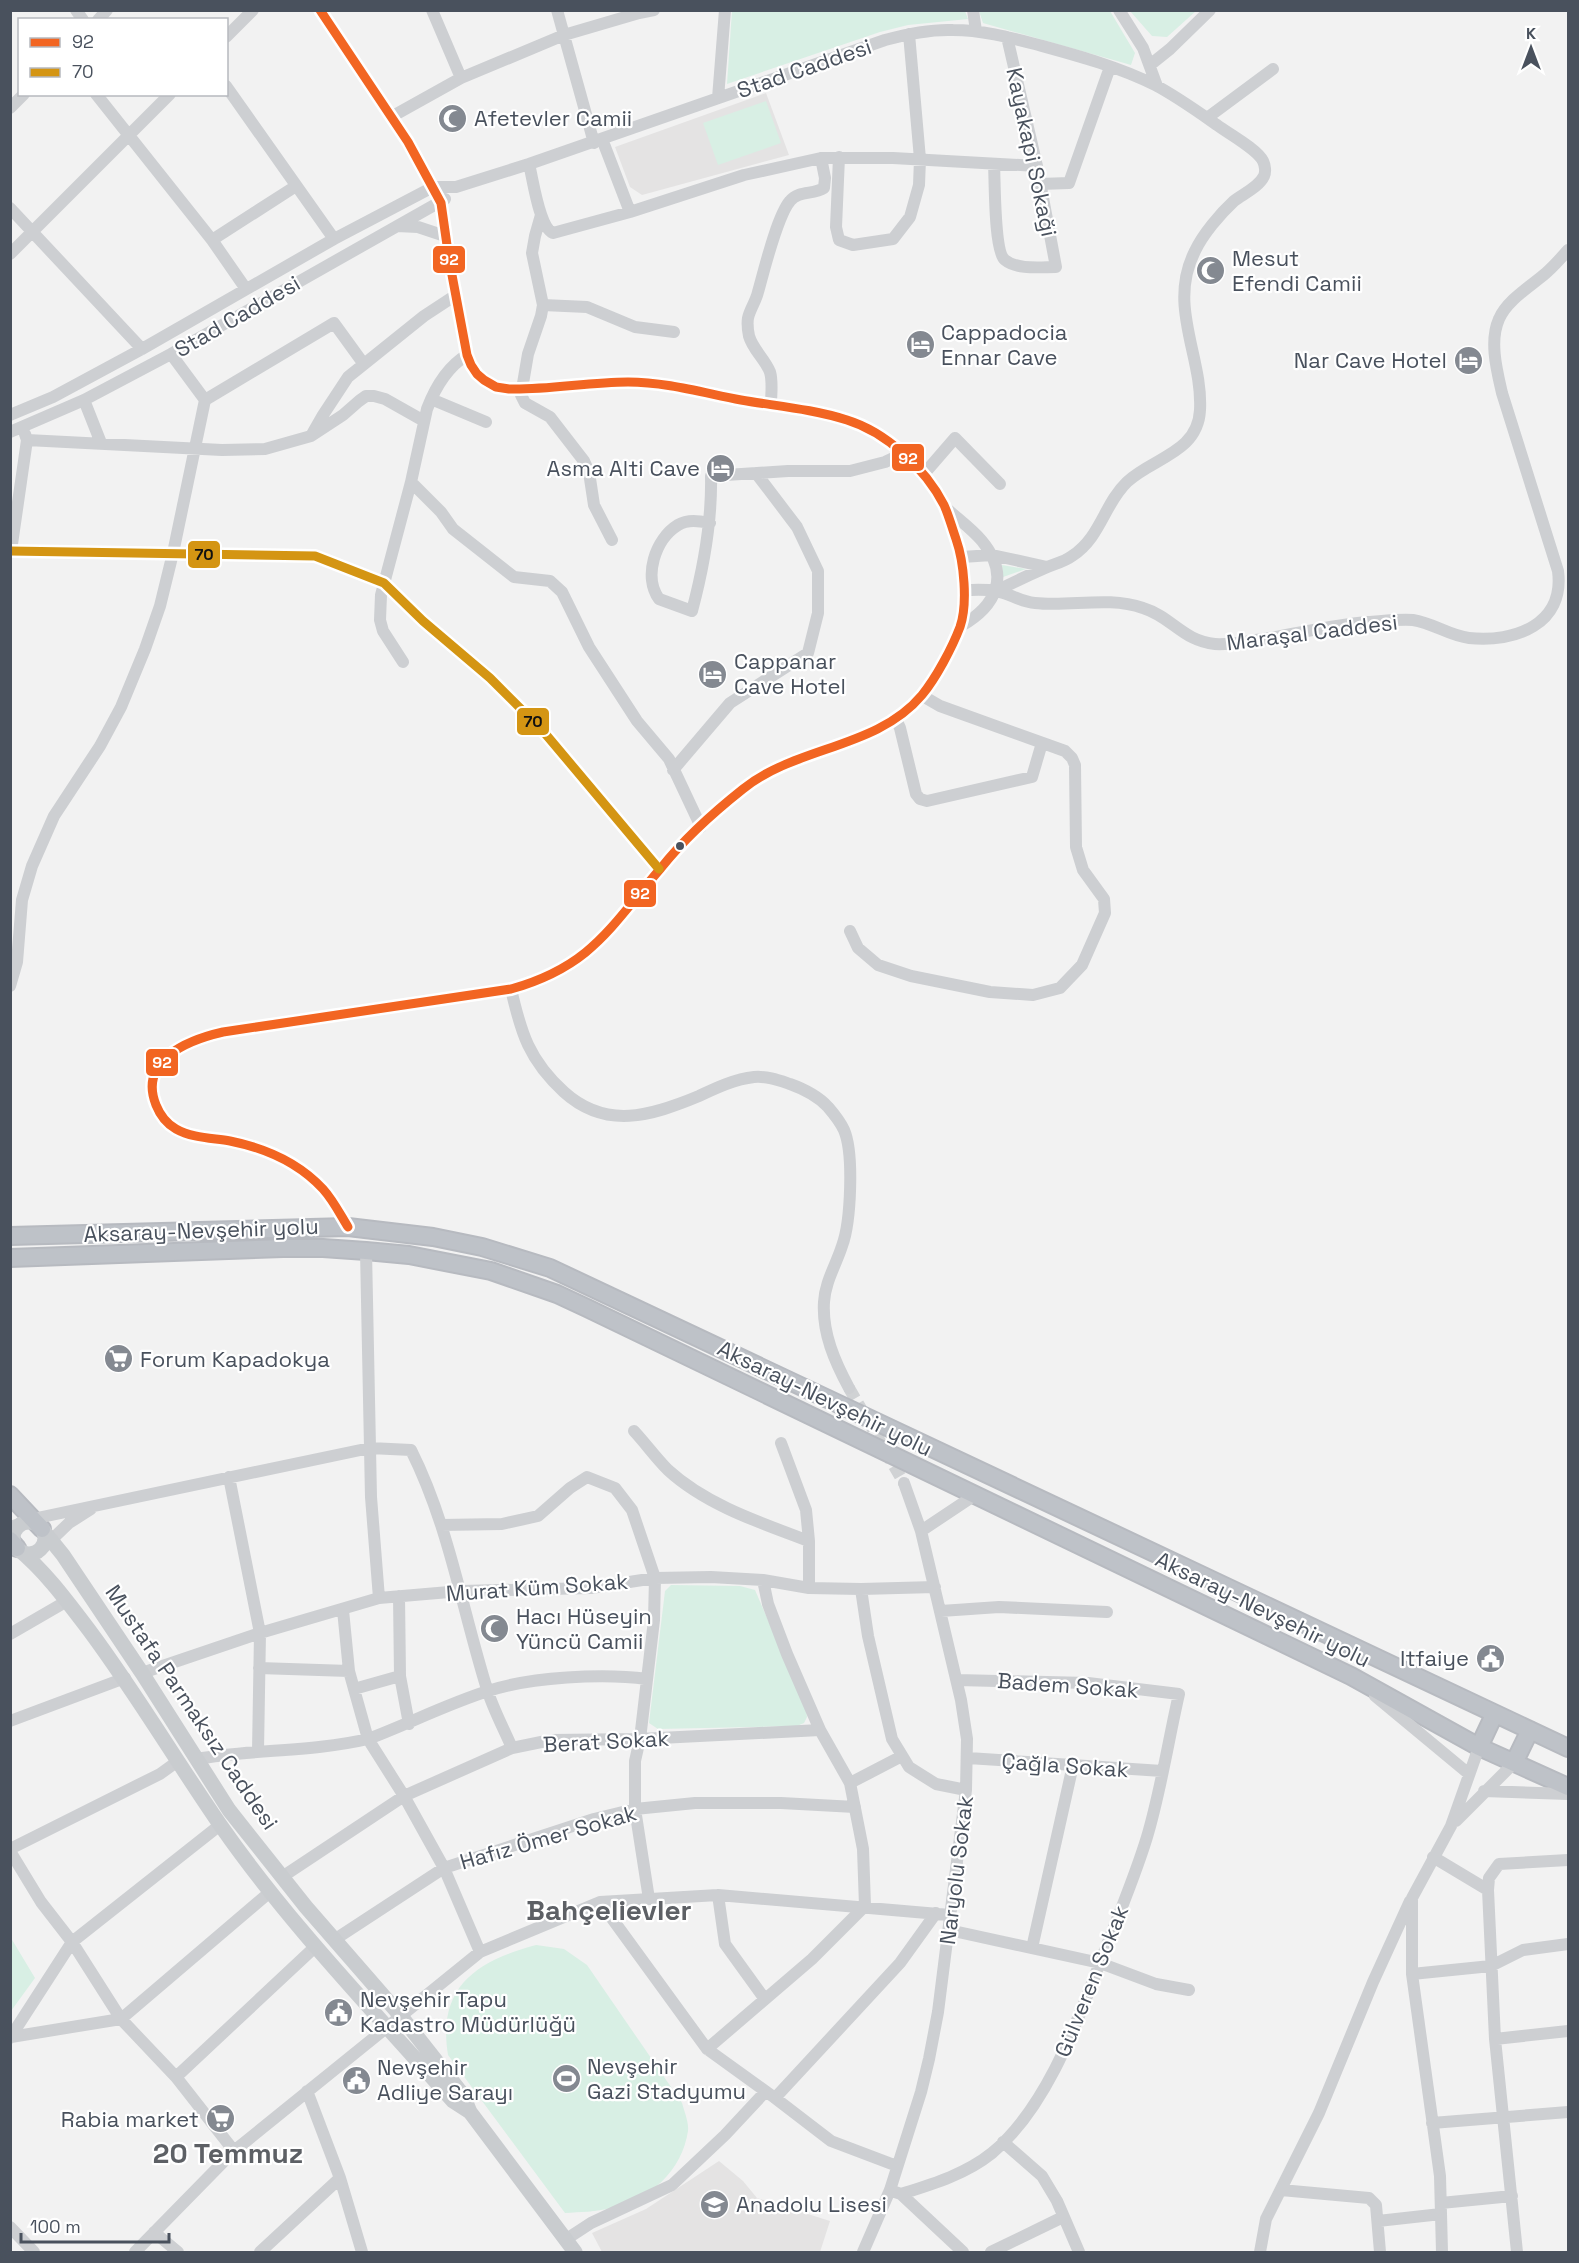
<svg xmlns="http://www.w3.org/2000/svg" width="1579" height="2263" font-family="'Space Grotesk',sans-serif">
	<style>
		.education { fill: #e4e3e3 }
		.green { fill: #d8efe4 }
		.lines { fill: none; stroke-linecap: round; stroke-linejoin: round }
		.minor-tunnel { stroke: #d0d2d4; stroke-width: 12; stroke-dasharray: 12 6; stroke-linecap: butt }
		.highway-casing { stroke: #b7bac0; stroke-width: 20 }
		.minor { stroke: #cdcfd2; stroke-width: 12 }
		.major { stroke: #c9cccf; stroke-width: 15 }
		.highway { stroke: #bec2c8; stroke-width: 16 }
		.bus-1-casing { stroke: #fff; stroke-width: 14 }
		.bus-2-casing { stroke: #fff; stroke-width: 14 }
		.bus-1 { stroke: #f26522; stroke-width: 9 }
		.bus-2 { stroke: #d49513; stroke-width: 9 }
		.bus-dot { fill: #49515d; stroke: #fff; stroke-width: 2 }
		.labels { text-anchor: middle; stroke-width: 4.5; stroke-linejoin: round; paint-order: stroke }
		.street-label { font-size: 22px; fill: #49515d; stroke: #fff }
		.poi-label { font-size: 22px; fill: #49515d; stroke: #fff; text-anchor: start }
		.district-label { font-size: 28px; font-weight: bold; fill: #5d6065; stroke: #fff }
		.line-badge { stroke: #fff; stroke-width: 2 }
		.badge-label { font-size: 16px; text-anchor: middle; font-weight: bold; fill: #fff }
		.pale-badge-label { font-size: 16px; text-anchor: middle; font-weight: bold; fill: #111 }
	</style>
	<rect width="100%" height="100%" fill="#f2f2f2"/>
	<path class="education" d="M766 93 789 155 642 195 630 187 615 147Z
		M719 2161 743 2181 757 2198 830 2221 820 2252H602L592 2233 646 2209Z"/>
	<path class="green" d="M965 11 968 19 908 25 880 32 727 84 732 11Z
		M979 11H1110L1135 53 1131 65 983 23Z
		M1130 11H1196L1167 37 1152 36Z
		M766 101 781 143 718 165 703 123Z
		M1002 565 1026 569 1003 577Z
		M671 1585 740 1586 755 1590 806 1709 807 1717 804 1723 797 1726 658 1729 649 1723 665 1591Z
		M11 1938 35 1978 11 2011Z
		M536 1945 564 1949 587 1965 682 2103C684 2111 689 2122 688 2131 682 2171 650 2200 611 2208 596 2212 580 2212 565 2213L448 2055C437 1987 476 1961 536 1945Z"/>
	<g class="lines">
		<path class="minor-tunnel" d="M849 1388 904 1483"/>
		<defs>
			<path id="highway" d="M10 1236 348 1227 433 1237 482 1247 550 1268 1568 1748
				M10 1258 283 1248H323L366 1251 409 1255 491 1271 557 1294 587 1308 1351 1676 1479 1747 1568 1787
				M10 1495 42 1529
				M10 1540 17 1548
				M1479 1747 1494 1715
				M1514 1763 1530 1730"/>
		</defs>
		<use href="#highway" class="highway-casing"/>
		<path class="minor" d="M76 10 83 20
			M320 10 408 142 441 203 449 259 467 355 471 365 477 374 484 380 496 387 509 389C549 390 588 382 628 382 666 382 704 393 741 400 776 406 813 409 847 420 886 432 925 468 944 505 949 516 952 528 956 539 964 562 968 604 960 627 952 648 936 678 922 695 877 749 796 746 743 789 714 812 684 839 661 868 610 927 592 966 511 989L223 1032C188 1040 138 1060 156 1105 160 1115 167 1124 176 1129 192 1138 213 1138 230 1141 265 1148 298 1162 323 1189 333 1200 340 1214 348 1227
			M432 10 461 78
			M557 10 594 143
			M973 10 976 31
			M1119 10 1143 48 1157 86
			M98 20 107 10
			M226 37 253 10
			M1150 65 1170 49 1210 10
			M226 86 334 239
			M96 94 212 240 246 289
			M718 98 725 10
			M10 108 24 94
			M391 117 461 78 564 35 639 13 654 10
			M1207 118 1273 69
			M602 139 630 212
			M839 157 836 227 839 240 853 245 893 239 910 217 919 185 920 159 909 34
			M529 164C533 179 539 227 553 233L630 212 744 175 821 158H893L1037 166
			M994 164C995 180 994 252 1005 260 1017 270 1041 267 1056 267L1037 166 1007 37
			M1040 184 1069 183 1110 67
			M10 208 142 349
			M541 215 535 236 532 253 543 305 541 316 528 354 521 395 525 403 550 417 584 461 589 472 594 505 612 540
			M397 226 418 227 445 236
			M212 240 296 186
			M10 254 170 94
			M543 305 587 307 635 327 674 332
			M431 399 486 422
			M84 400 101 443
			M205 400 334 323 363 363
			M771 404C771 394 773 382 770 372 765 359 753 350 749 336 748 331 747 324 748 318 750 309 756 301 758 292 764 271 777 216 790 201 799 190 813 195 824 188L825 178 821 158
			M10 415 53 397 142 349 334 239 433 187H456L529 164 885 40C907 34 930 29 953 30 981 30 1008 37 1035 44 1075 55 1117 66 1155 85 1176 96 1197 111 1217 125 1229 134 1257 149 1263 161 1265 165 1266 172 1264 176 1259 187 1243 194 1234 201 1220 214 1203 234 1195 251 1167 306 1203 356 1200 410 1198 453 1152 458 1127 482 1104 504 1101 537 1072 556 1064 562 1054 564 1045 568 1029 575 1012 583 996 591
			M10 432 84 400 171 354 445 199
			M311 436 323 415 348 377 424 316 456 295
			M27 440 222 450 265 449 311 436 343 415 359 401 366 396H374L385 399 424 421
			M923 475 955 438 1000 484
			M411 482 441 512 453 529 514 577 550 581 562 592 589 647 637 721 669 759 701 827
			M947 509C958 519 972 529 982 541 1011 576 996 606 961 626
			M710 523C699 521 688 519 678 525 655 539 643 577 659 599L692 611C704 566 712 522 711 476L788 471H850L885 462 902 454
			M10 551 315 556 384 583 423 621 490 678 543 731 659 869
			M11 551 27 440 25 434
			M962 557 992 555 1047 567
			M964 590C974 590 986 589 996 591 1009 593 1021 602 1035 603 1070 607 1108 596 1143 608 1172 617 1183 641 1215 644 1228 645 1242 642 1256 640 1293 635 1330 625 1368 622 1383 621 1399 619 1413 620 1433 623 1450 636 1469 638 1515 643 1565 624 1558 571L1502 393C1497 371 1489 341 1499 319 1507 300 1531 286 1546 273 1554 266 1561 258 1568 250
			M403 662 383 631 380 620 381 595 411 482 427 409C435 388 447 367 467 355
			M896 719 900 728 916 794 920 799 927 801 1032 777 1042 743
			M673 770 730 703 808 653 818 613V571L797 527 756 473
			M850 931 858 948 878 965 911 976 990 992 1033 995 1060 988 1082 965 1105 913 1104 899 1083 870 1076 847 1075 765 1072 758 1065 751 940 706 921 695
			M10 986 17 962 22 900 32 866 54 816 100 746 121 707 145 649 160 606 173 553 205 400 171 354
			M511 989C521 1033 529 1060 564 1092 606 1130 651 1116 699 1096 716 1088 735 1079 754 1077 767 1076 778 1080 790 1084 804 1089 818 1096 828 1107 834 1114 840 1121 844 1130 854 1153 851 1222 842 1246 836 1265 825 1282 824 1302 822 1333 835 1362 849 1388
			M366 1251 371 1497 379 1598
			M634 1431C646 1444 656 1458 668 1470 706 1505 761 1523 809 1541
			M781 1443 806 1510 809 1541V1588
			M229 1477 260 1633 258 1751
			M441 1525 502 1524 538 1516 570 1488 587 1477 615 1488 632 1510 655 1578 654 1620 640 1739 635 1761V1809L649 1899
			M10 1527 42 1517 370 1448 411 1450C449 1526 462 1609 487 1689 493 1709 504 1729 512 1748
			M921 1531 975 1495
			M42 1549 69 1523 91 1509
			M861 1589 868 1636 892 1739 909 1767 936 1784 966 1790
			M399 1596 400 1676 409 1724
			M343 1610 349 1671 368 1739 404 1796 444 1868 480 1952
			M941 1611 999 1607 1107 1612
			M10 1634 67 1601
			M259 1668 349 1671
			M142 1673 260 1633 379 1598 461 1591 591 1588 655 1578 711 1577 763 1580 809 1588 861 1589 935 1587
			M354 1689 400 1676
			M1375 1696 1469 1774
			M10 1721 125 1678
			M968 1758 1162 1771
			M197 1759C253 1749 312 1752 368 1739 408 1724 447 1704 488 1691 530 1677 603 1673 647 1679
			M850 1783 902 1756
			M1484 1791 1568 1794
			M1456 1821 1514 1763
			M10 1849 160 1774 178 1761
			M10 1851 41 1902 72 1942 121 2019 176 2077 234 2151
			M1433 1857 1488 1890
			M282 1877 404 1796 512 1748 551 1740 640 1739 820 1730
			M718 1895 725 1944 764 1998
			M600 1902 707 2049 775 2098 831 2141 897 2166
			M949 1930 1100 1963 1156 1984 1189 1990
			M334 1940 444 1868 594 1819 635 1809 695 1803H781L855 1807
			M1032 1948 1073 1765
			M1412 1974 1491 1966 1523 1950 1568 1944
			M11 2037 121 2019 270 1892
			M10 2038 72 1942 220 1825
			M1495 2039 1568 2031
			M707 2049 812 1959 865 1906 863 1849 850 1783 820 1730 787 1654 768 1604 763 1580
			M176 2077 315 1947
			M307 2091 340 2178 362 2252
			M775 2098 900 1963 936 1913
			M1432 2123 1568 2112
			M1003 2142 1042 2176 1057 2201 1079 2252
			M1281 2190 1369 2198 1376 2205 1380 2252
			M895 2192 901 2194 963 2252
			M901 2194C933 2184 966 2174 992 2153 1043 2111 1073 2033 1096 1973 1113 1928 1133 1883 1147 1837 1161 1790 1168 1742 1179 1694L1088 1683 957 1680
			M1441 2203 1512 2196
			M1378 2221 1441 2214
			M10 2227 34 2252
			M154 2232 178 2252
			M565 2240 591 2223 672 2185 725 2135 765 2092
			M135 2252 234 2151 480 1952 600 1902 718 1895 950 1915
			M260 2252 340 2178
			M863 2252 890 2190 921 2092 929 2059 938 2012 966 1790 967 1739 961 1700 921 1531 904 1483
			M991 2252 1063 2217
			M1260 2252 1266 2219 1319 2113 1373 1982 1410 1901
			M1442 2252 1440 2176 1412 1974V1898L1451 1826 1479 1747
			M1517 2252 1495 2039 1488 1890 1489 1878 1499 1864 1568 1860"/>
		<path class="major" d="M13 1538a16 16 0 1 1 32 0a16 16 0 1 1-32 0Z
			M42 1529 63 1555 142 1673 229 1810 306 1907 400 2015 463 2095 470 2112 575 2252
			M17 1548C45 1571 67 1601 89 1630 136 1693 176 1761 221 1826 290 1925 374 2011 453 2101L470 2112"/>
		<use href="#highway" class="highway"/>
		<defs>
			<path id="bus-1" d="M320 10 408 142 441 203 449 259 467 355 471 365 477 374 484 380 496 387 509 389C549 390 588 382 628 382 666 382 704 393 741 400 776 406 813 409 847 420 886 432 925 468 944 505 949 516 952 528 956 539 964 562 968 604 960 627 952 648 936 678 922 695 877 749 796 746 743 789 714 812 684 839 661 868 610 927 592 966 511 989L223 1032C188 1040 138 1060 156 1105 160 1115 167 1124 176 1129 192 1138 213 1138 230 1141 265 1148 298 1162 323 1189 333 1200 340 1214 348 1227"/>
			<path id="bus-2" d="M10 551 315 556 384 583 423 621 490 678 543 731 659 869"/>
		</defs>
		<use href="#bus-1" class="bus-1-casing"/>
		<use href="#bus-2" class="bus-2-casing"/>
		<use href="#bus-1" class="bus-1"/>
		<use href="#bus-2" class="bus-2"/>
	</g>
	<defs>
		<symbol id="mosque-disc" viewBox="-11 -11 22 22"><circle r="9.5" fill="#848991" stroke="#fff"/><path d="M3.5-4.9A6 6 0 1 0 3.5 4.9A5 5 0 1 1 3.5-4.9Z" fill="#fff"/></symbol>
		<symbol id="hotel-disc" viewBox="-11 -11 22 22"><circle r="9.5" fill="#848991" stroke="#fff"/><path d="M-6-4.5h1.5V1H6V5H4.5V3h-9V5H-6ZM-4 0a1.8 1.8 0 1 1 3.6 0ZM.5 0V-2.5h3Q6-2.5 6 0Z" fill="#fff"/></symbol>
		<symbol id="supermarket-disc" viewBox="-11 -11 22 22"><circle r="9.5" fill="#848991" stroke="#fff"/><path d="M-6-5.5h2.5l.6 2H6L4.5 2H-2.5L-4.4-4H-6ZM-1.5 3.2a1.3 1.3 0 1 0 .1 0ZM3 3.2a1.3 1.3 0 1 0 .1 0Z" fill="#fff"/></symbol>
		<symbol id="civic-disc" viewBox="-11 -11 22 22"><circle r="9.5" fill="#848991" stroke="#fff"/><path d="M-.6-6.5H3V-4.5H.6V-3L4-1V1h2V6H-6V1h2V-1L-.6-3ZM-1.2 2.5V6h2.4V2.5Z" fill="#fff"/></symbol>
		<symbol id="stadium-disc" viewBox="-11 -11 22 22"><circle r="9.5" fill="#848991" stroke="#fff"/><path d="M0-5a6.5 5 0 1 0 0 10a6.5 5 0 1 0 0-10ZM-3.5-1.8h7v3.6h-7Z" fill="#fff"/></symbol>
		<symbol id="school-disc" viewBox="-11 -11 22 22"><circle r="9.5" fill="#848991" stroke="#fff"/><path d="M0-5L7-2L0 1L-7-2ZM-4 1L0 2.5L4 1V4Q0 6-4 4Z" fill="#fff"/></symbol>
	</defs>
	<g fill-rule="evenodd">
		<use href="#mosque-disc" x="436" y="102" width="33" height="33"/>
		<use href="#mosque-disc" x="1194" y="254" width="33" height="33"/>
		<use href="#hotel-disc" x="904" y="328" width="33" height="33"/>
		<use href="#hotel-disc" x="1452" y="344" width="33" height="33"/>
		<use href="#hotel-disc" x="704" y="452" width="33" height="33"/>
		<use href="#hotel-disc" x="696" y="658" width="33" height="33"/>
		<use href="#supermarket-disc" x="102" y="1342" width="33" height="33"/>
		<use href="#mosque-disc" x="478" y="1612" width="33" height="33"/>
		<use href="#civic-disc" x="1474" y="1642" width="33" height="33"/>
		<use href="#civic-disc" x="322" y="1996" width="33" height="33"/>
		<use href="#stadium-disc" x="550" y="2062" width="33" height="33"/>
		<use href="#civic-disc" x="340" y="2064" width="33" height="33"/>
		<use href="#supermarket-disc" x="204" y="2102" width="33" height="33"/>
		<use href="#school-disc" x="698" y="2188" width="33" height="33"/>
	</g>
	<circle class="bus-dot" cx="680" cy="846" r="5"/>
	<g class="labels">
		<g class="street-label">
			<text transform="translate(804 68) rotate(-19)" y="8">Stad Caddesi</text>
			<text transform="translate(1032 152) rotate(78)" y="8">Kayakapi Sokaği</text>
			<text transform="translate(237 316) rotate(-30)" y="8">Stad Caddesi</text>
			<text transform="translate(1312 632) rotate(-7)" y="8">Maraşal Caddesi</text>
			<text transform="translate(201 1230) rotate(-2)" y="8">Aksaray-Nevşehir yolu</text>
			<text transform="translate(825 1398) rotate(26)" y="8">Aksaray-Nevşehir yolu</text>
			<text transform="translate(537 1587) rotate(-4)" y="8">Murat Küm Sokak</text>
			<text transform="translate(1263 1609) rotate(26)" y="8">Aksaray-Nevşehir yolu</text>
			<text transform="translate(1068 1685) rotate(4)" y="8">Badem Sokak</text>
			<text transform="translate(192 1707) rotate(56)" y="8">Mustafa Parmaksız Caddesi</text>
			<text transform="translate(606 1741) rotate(-3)" y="8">Berat Sokak</text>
			<text transform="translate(1065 1765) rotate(4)" y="8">Çağla Sokak</text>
			<text transform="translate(548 1837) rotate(-16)" y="8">Hafız Ömer Sokak</text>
			<text transform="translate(956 1870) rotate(-83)" y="8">Naryolu Sokak</text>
			<text transform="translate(1091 1981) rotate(-68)" y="8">Gülveren Sokak</text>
		</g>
		<g class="poi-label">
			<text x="474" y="126">Afetevler Camii</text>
			<text x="1232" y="266">Mesut<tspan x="1232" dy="25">Efendi Camii</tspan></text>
			<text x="941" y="340">Cappadocia<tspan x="941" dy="25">Ennar Cave</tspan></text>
			<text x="1447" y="368" text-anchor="end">Nar Cave Hotel</text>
			<text x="700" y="476" text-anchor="end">Asma Alti Cave</text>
			<text x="734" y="669">Cappanar<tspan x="734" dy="25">Cave Hotel</tspan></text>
			<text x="140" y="1367">Forum Kapadokya</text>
			<text x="516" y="1624">Hacı Hüseyin<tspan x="516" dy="25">Yüncü Camii</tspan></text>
			<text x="1469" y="1666" text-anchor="end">Itfaiye</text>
			<text x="360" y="2007">Nevşehir Tapu<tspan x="360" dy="25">Kadastro Müdürlüğü</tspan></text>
			<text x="587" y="2074">Nevşehir<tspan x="587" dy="25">Gazi Stadyumu</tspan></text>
			<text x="377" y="2075">Nevşehir<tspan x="377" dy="25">Adliye Sarayı</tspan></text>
			<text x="199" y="2127" text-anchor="end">Rabia market</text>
			<text x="736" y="2212">Anadolu Lisesi</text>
		</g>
		<g class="district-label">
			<text x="609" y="1920">Bahçelievler</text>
			<text x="228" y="2163">20 Temmuz</text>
		</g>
	</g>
	<g class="line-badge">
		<rect x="432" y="245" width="34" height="29" rx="6" fill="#f26522"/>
		<rect x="891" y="443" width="34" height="29" rx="6" fill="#f26522"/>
		<rect x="187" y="540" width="34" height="29" rx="6" fill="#d49513"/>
		<rect x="516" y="707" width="34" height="29" rx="6" fill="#d49513"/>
		<rect x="623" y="879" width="34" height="29" rx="6" fill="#f26522"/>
		<rect x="145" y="1048" width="34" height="29" rx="6" fill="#f26522"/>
	</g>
	<g class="badge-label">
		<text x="449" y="265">92</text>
		<text x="908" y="464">92</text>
		<text x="640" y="899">92</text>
		<text x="162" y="1068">92</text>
	</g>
	<g class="pale-badge-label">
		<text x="204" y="560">70</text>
		<text x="533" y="727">70</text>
	</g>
	<rect width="1579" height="2263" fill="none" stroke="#49515d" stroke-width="24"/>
	<rect x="18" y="18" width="210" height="78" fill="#ffffff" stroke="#b6b9be" stroke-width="1.5"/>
	<rect x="30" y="38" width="30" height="9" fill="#f26522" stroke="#b6b9be" stroke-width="1.5"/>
	<text x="72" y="48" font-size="18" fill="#49515d">92</text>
	<rect x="30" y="68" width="30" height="9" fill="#d49513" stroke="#b6b9be" stroke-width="1.5"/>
	<text x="72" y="78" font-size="18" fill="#49515d">70</text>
	<g transform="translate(1531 48)" stroke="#ffffff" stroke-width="4.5" paint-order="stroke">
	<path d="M0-4.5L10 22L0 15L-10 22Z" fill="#49515d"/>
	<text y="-9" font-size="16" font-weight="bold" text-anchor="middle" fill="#49515d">K</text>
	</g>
	<path d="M21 2233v9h148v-9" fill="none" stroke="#49515d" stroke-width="3"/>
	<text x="30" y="2233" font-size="18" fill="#49515d" stroke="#ffffff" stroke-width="4.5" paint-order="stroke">100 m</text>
</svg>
